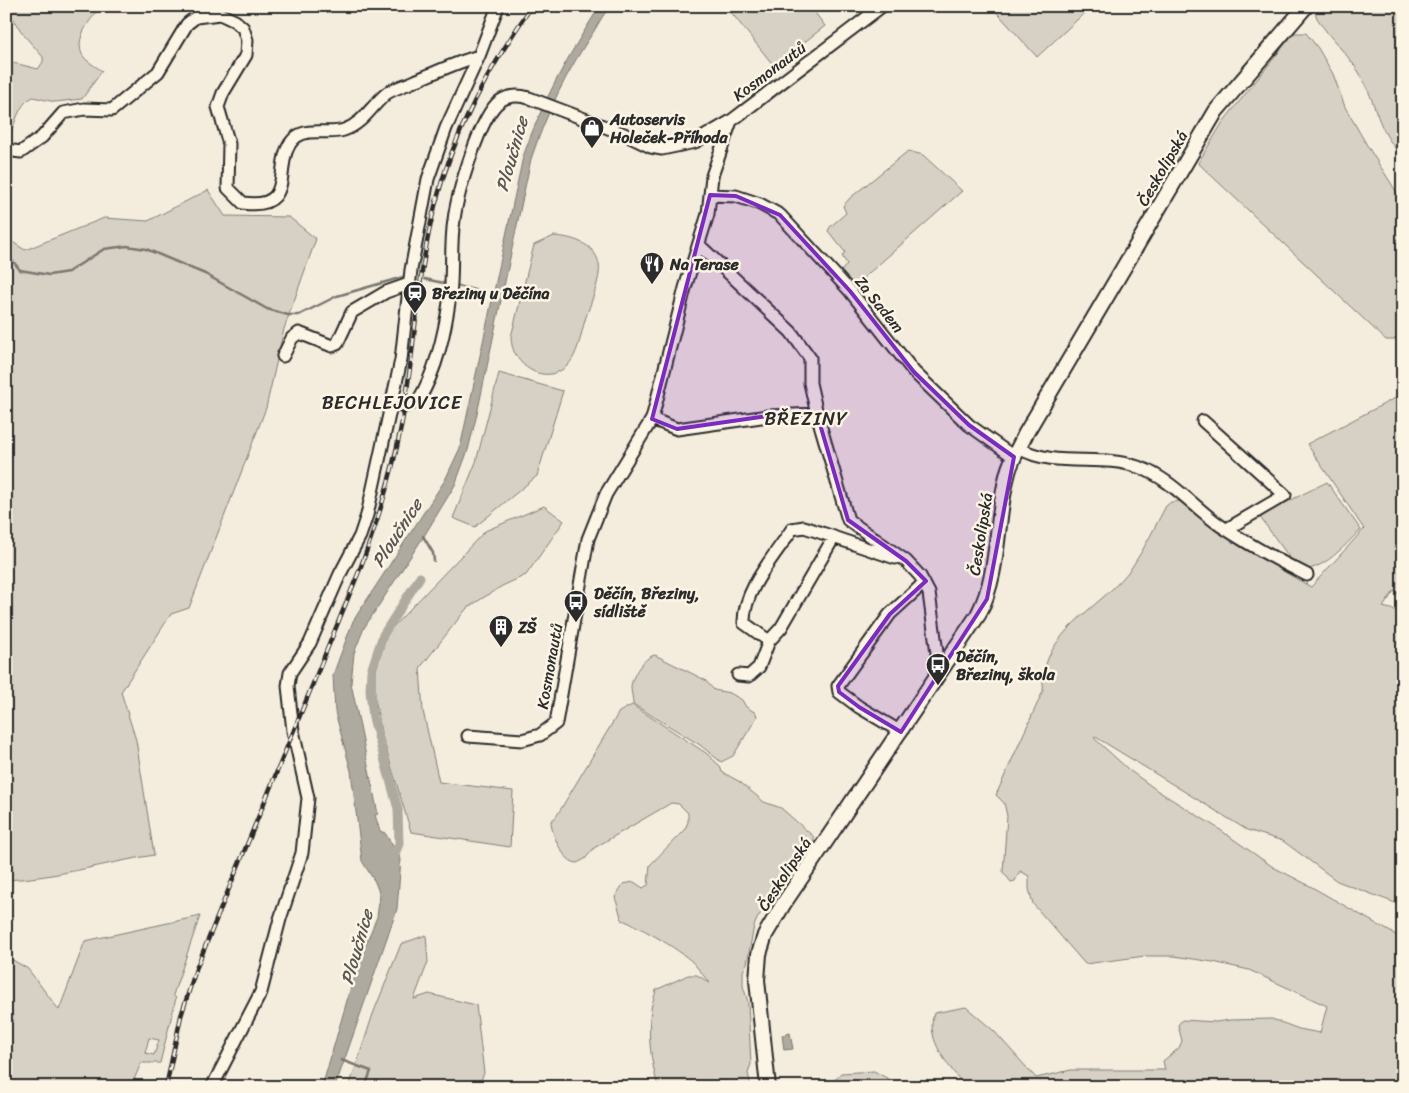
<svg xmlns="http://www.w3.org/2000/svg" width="1409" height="1093" font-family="Sriracha,sans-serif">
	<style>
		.green { fill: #d6d1c4; stroke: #807e78; fill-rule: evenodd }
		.water { fill: #afaaa0; stroke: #7a7771 }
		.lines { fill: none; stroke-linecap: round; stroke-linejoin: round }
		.stream { stroke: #7a7771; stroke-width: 2.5 }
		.canal { stroke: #afaaa0; stroke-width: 9 }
		.minor-casing { stroke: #2b2b2b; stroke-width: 15 }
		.major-casing { stroke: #2b2b2b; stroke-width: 18 }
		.minor { stroke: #fcf5e5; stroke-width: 11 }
		.major { stroke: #fcf5e5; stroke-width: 14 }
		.rail-casing { stroke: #2b2b2b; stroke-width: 4.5 }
		.rail { stroke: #fcf5e5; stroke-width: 2.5; stroke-dasharray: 8; stroke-linecap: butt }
		.marked { fill: #7b2cbf; fill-opacity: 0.2; stroke: #7b2cbf; stroke-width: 4; stroke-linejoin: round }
		.labels { text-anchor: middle; stroke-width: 5; stroke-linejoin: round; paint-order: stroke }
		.street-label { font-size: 16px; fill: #2b2b2b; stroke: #fcf5e5 }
		.poi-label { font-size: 16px; font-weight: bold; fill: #2b2b2b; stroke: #fcf5e5; text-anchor: start }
		.water-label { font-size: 18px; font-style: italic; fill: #595754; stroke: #fcf5e5 }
		.quarter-label { font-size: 19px; letter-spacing: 1px; fill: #2b2b2b; stroke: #fcf5e5 }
	</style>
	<rect width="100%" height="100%" fill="#f4edde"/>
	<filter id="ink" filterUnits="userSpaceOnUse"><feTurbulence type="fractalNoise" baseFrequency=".02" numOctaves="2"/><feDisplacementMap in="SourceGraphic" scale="10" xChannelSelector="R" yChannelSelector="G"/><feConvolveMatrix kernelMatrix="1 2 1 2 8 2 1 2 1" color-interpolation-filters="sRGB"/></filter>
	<g filter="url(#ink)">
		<path class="green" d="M6 6H102C91 18 73 39 83 56 87 62 97 67 102 71L82 99 55 102 33 97C17 104 17 125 7 137L6 61 38 69 43 62V57L23 34 11 16 6 15Z
			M726 6H810L825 26 774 66Z
			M991 6H1092L1037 57Z
			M1317 6H1403V157C1376 130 1377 103 1360 74 1348 54 1329 38 1317 18L1315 12Z
			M1294 33H1306L1318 48 1333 74 1345 107 1368 147 1403 202V334L1393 340H1386L1198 163 1223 122Z
			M908 151 923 155 962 191 852 288 839 274 847 264 842 256 845 252 828 231 830 227 846 213 843 206 850 198Z
			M208 190 225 216 289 217 316 239 284 329 266 408 189 608 171 614 121 692 136 740 154 855C104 863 56 878 6 880V238L25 250 104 218 148 221Z
			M554 236C571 237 595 243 599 264 602 277 589 307 585 320 581 334 578 355 567 366 544 387 511 365 511 337L534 245Z
			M499 373 563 391 537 476 475 527 453 518 476 462Z
			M1403 394V597L1394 591 1383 607 1395 610 1403 615V906L1337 881 1283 841 1247 830 1094 736 1095 739 1129 770 1158 791 1216 827 1273 867 1310 886 1403 939V1087H1222L1208 1083 1219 1087H965C949 1065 925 1041 934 1013L966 1007 994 1031 1036 1078 1071 1070H1165L1163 1061 1179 1048 1182 1041 1178 1025 1182 1020 1216 1022 1230 1020 1272 1019 1299 1029 1320 1033 1327 1006 1249 970 1213 962 1174 956H1145L1085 964 1033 904 1029 889V876L1020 871 1015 881 1011 882 1003 872 1007 816 1004 803 996 795 1043 691C1044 686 1042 681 1043 676 1051 626 1105 605 1132 567 1145 548 1155 526 1166 506L1171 502 1180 501 1239 546 1311 587 1364 529 1307 444Z
			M1327 482 1361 530C1344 545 1323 573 1298 569L1259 516Z
			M544 506 564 521 526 575 502 586 467 608 420 668 423 711 439 782 513 791 510 847 411 832 381 732 375 698V673L388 632 485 531Z
			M655 655 705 680 714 690 730 693 742 700 746 707 756 713 757 717 733 756 721 762 700 745 633 704C633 698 631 692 631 687 632 675 644 657 655 655Z
			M632 705 706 753 720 766 722 772 740 782 764 802 781 808 814 837V841L758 917 754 926 747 963 743 971V986L748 1002 751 1064 748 1073 751 1087H658C651 1060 647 1036 651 1009 652 1002 655 996 656 990L688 975H697L710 983C705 978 700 971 696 966 685 952 639 926 622 920L615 897 623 884 634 882 643 888 648 885 650 865 685 829 688 822V813L679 804 671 803 594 848 585 859 577 863C563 862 551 833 551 821L556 817 619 712Z
			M200 916 173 995 176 998 160 1063H141L131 1087H6V956L28 969 59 1010 85 941ZM149 1038 159 1040 154 1055 145 1053Z
			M426 935 428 962 414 999 429 994 476 1005 484 1073 478 1087H349L373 1014 401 944Z
			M874 1071 894 1082 896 1087H828L841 1073Z"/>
		<path class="water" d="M600 6H612C604 12 599 23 594 31 567 71 546 114 531 159L477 414 468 450 455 485 424 536 364 628 354 653 351 683 378 814 375 815 380 831 385 833 401 859 397 909 335 1087H322L357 966 377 917 380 895 375 882 362 861 351 771 335 712 333 675 353 621 445 480 460 448 523 157C541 103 569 54 600 6Z
			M790 1033 793 1049 784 1050 782 1035Z"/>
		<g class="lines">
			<path class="stream" d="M6 258 12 260 20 270 49 275 68 272 104 249 127 246 146 249 205 274 267 309 288 315H299L337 296 403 277
				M425 279 448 284
				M454 285 494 295
				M423 536 433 553 434 561
				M341 1060 371 1071 365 1087"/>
			<path class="canal" d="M392 861 399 844 398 809 373 718 370 691 371 671 383 635 420 577"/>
			<defs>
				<path id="minor" d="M6 150 21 152 42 137 63 113 84 109 112 110 158 72 187 24 196 17 220 14 235 21 243 28 247 40 246 55 223 93 218 107 229 144 228 188 243 203C301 211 269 159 296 137 309 127 329 135 344 130 363 124 372 105 387 93 395 88 406 85 415 81 436 72 457 62 479 56
					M710 195 736 196 760 204 780 215 850 291 914 372 969 425 1014 457
					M699 245 791 332 810 358V383L817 414 848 520 906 561 920 576 929 593 937 653 944 667
					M283 356 292 338 299 333 332 346 337 344 352 312 386 292 409 284
					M393 403 405 406 418 401C437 370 445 332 450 296 453 271 450 245 454 220 457 195 480 115 500 101 509 95 519 95 529 98L624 134 651 147 662 149 695 142 731 121 882 6
					M652 419 677 429 768 416 817 414
					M1203 421 1285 495 1227 529
					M1019 448C1055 469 1100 453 1138 467 1171 478 1193 507 1221 526 1248 544 1277 560 1307 575
					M804 527 834 537 781 628 769 641 744 623C743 590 774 557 792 529Z
					M833 537 895 558
					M738 675 749 676 759 667 769 641
					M901 732 859 707 839 692 838 686 890 614 924 583
					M468 736 522 740 540 735 556 723 588 539 606 494 652 419 685 288 708 214 712 176 731 121
					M212 1087 261 992 280 919 302 853 308 798 293 731 288 686 290 673 310 643 340 574 360 536 367 515 401 360 411 270 428 179 446 128 479 56 498 6"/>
				<path id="major" d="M768 1087 757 980 759 954 765 935 784 903 978 615C1001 571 995 519 1008 472 1012 458 1020 446 1026 433L1216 111 1306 6"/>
			</defs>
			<use href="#minor" class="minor-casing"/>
			<use href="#major" class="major-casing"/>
			<use href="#minor" class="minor"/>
			<use href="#major" class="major"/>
			<defs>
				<path id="rail" d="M166 1087 181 1016 196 969 360 569C377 523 392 476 401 427 415 354 416 279 435 206 453 133 489 68 532 6"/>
			</defs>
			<use href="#rail" class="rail-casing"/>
			<use href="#rail" class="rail"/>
		</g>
	</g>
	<path class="marked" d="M710 195 736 196 780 215 850 291 914 372 969 425 1014 457 987 599 901 732 859 707 839 692 838 686 890 614 926 581 906 561 848 520 817 414 768 416 677 429 652 419Z"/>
	<defs>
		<symbol id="shop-pin" viewBox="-11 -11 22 30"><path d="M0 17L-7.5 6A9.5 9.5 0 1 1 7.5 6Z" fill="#2b2b2b" stroke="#fcf5e5"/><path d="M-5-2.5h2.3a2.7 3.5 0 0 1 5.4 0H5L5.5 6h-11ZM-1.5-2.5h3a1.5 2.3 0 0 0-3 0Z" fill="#fff"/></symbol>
		<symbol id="restaurant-pin" viewBox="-11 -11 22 30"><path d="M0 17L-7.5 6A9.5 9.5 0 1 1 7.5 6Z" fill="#2b2b2b" stroke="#fcf5e5"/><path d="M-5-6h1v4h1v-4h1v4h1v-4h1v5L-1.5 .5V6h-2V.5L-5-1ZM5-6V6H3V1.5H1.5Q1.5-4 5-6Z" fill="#fff"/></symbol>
		<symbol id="station-pin" viewBox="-11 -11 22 30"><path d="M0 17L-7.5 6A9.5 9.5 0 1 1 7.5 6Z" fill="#2b2b2b" stroke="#fcf5e5"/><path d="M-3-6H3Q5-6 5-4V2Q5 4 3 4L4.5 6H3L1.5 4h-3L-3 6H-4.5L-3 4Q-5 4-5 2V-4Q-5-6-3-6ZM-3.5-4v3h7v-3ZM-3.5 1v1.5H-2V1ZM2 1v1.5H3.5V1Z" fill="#fff"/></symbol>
		<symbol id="bus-pin" viewBox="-11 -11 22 30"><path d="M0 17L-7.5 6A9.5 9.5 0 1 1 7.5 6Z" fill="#2b2b2b" stroke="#fcf5e5"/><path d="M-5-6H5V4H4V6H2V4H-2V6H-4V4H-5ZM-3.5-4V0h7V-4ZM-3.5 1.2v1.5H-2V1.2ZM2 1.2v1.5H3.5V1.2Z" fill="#fff"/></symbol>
		<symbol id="building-pin" viewBox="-11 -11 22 30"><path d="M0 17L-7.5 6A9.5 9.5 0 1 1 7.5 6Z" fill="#2b2b2b" stroke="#fcf5e5"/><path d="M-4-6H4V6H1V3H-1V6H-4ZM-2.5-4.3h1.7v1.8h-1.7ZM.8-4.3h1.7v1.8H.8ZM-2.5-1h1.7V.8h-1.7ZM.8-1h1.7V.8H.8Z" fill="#fff"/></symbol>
	</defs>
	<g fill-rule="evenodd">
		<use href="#shop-pin" x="578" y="114" width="28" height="38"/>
		<use href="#restaurant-pin" x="638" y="250" width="28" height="38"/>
		<use href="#station-pin" x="401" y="279" width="28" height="38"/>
		<use href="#bus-pin" x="562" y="588" width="28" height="38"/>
		<use href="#building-pin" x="487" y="613" width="28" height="38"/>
		<use href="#bus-pin" x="924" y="651" width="28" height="38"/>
	</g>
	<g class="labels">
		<g class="street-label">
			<text transform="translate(769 71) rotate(-37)" y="6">Kosmonautů</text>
			<text transform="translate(1162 168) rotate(-60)" y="6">Českolipská</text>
			<text transform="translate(880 304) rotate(51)" y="6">Za Sadem</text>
			<text transform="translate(980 534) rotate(-81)" y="6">Českolipská</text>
			<text transform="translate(549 666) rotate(-80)" y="6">Kosmonautů</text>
			<text transform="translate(784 874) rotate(-57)" y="6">Českolipská</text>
		</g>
		<g class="poi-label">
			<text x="610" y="125">Autoservis<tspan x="610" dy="18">Holeček-Příhoda</tspan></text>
			<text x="670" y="270">Na Terase</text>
			<text x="432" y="299">Březiny u Děčína</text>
			<text x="594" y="599">Děčín, Březiny,<tspan x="594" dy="18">sídliště</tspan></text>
			<text x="518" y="633">ZŠ</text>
			<text x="956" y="662">Děčín,<tspan x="956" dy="18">Březiny, škola</tspan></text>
		</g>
		<g class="water-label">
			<text transform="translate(512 154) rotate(-74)" y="6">Ploučnice</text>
			<text transform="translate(397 533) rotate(-57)" y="6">Ploučnice</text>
			<text transform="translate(357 947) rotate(-74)" y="6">Ploučnice</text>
		</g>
		<g class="quarter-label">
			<text x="392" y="409">BECHLEJOVICE</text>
			<text x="806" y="425">BŘEZINY</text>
		</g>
	</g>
	<rect width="1409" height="1093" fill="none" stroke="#fcf5e5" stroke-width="25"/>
	<rect x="12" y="12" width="1384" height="1068" fill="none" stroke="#2b2b2b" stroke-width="2" filter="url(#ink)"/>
</svg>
